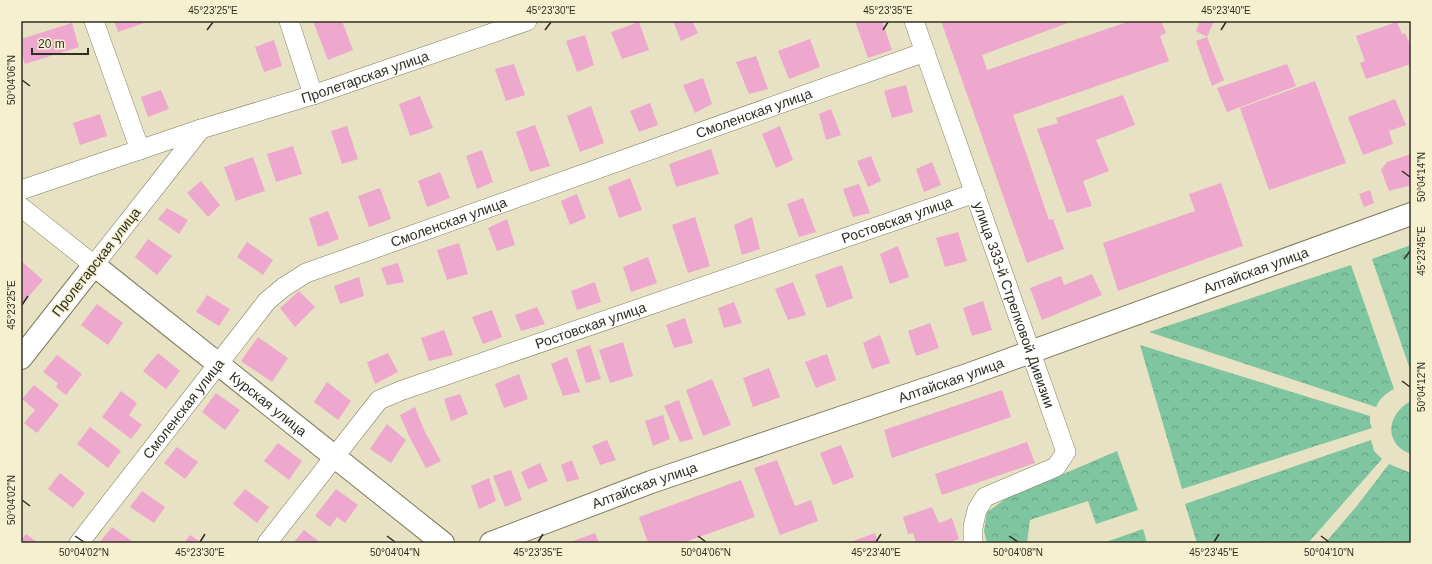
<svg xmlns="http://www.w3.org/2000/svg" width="1432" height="564" font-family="Arial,sans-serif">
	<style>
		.park { fill: url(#park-crowns) }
		.building { fill: #eea7cd }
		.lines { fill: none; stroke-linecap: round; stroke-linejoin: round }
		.minor-casing { stroke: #817c5f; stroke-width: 20 }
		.tertiary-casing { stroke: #817c5f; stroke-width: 24 }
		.minor { stroke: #fff; stroke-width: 19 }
		.tertiary { stroke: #fff; stroke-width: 22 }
		.ticks { fill: none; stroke: #302e22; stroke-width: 1.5 }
		.labels { text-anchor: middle; stroke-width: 3; stroke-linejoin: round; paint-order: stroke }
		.street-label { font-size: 14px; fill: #302e22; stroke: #f5f0d0 }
		.neatline { fill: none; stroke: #302e22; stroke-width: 1.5 }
		.ticks-label { font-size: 10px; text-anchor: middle; fill: #302e22 }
	</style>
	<defs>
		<pattern id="park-crowns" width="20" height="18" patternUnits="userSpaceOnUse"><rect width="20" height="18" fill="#7fc59f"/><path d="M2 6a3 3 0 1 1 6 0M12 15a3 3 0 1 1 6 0" fill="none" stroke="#68a081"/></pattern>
	</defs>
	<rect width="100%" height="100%" fill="#e7e2c3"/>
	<path class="park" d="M1411 245V372L1372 259Z
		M1351 265 1394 389C1385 394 1380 398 1376 407L1149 332Z
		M1140 345 1370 416V423L1372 428 1182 489Z
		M1409 402H1411V454C1384 444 1386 416 1409 402Z
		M1371 440 1374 451 1382 459 1308 543H1197L1185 504Z
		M1117 451 1138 510 1096 524 1088 501 1030 520 1027 543H987L984 531 987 512 1007 498Z
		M1389 464 1411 473V543H1325L1356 507Z
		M1143 529 1147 543H1103Z"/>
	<path class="building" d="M114 21H147V22L118 32Z
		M313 21H342L353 50 328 60Z
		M673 21H692L698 33 681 41Z
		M855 21H882L892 50 868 58Z
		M941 21H1073L982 55 987 70 1130 21H1161L1166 33 1160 36 1169 61 1013 115 1049 220 1053 219 1064 249 1027 263Z
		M1200 21H1214L1207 37 1196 31Z
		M639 22 649 50 622 59 611 32Z
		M1397 22 1402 34 1405 33 1411 46V64L1366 79 1360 63 1365 61 1356 36Z
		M72 23 79 47 25 64 21 52V39Z
		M585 35 594 65 577 72 566 41Z
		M1207 37 1224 80 1212 86 1196 41Z
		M810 39 820 67 789 79 778 51Z
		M274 40 282 66 264 72 255 47Z
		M756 56 768 89 749 94 736 62Z
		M514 64 525 95 506 101 495 69Z
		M1287 64 1296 86 1227 112 1217 88Z
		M703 78 712 104 695 113 683 85Z
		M1315 81 1346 163 1269 190 1240 108Z
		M906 85 913 112 892 118 884 91Z
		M161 90 169 109 148 117 141 97Z
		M1123 95 1135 125 1096 140 1109 171 1083 181 1092 206 1067 213 1037 129 1058 123 1056 118Z
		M420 96 433 128 410 136 399 104Z
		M1395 99 1406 125 1389 131 1393 144 1363 155 1348 117Z
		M650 103 658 125 639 132 630 111Z
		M591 106 604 143 580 152 567 116Z
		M831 109 841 135 826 140 819 114Z
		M100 114 107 136 80 145 73 123Z
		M535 125 550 166 530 172 516 132Z
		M347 126 358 159 342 164 331 131Z
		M780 126 793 160 776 168 762 134Z
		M293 146 302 174 276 182 267 154Z
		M711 149 719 174 676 187 669 164Z
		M482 150 493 182 477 189 466 156Z
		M1411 154V185L1389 191 1381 170 1387 162Z
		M871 156 881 181 868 187 857 161Z
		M253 157 265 191 236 201 224 167Z
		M932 162 941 185 924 192 916 169Z
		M440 172 450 198 427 207 418 181Z
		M630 178 642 210 619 218 608 187Z
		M201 181 220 205 208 217 187 193Z
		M1221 183 1243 246 1211 257 1118 291 1103 243 1195 211 1189 194Z
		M859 184 870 213 853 217 843 189Z
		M380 188 391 219 369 227 358 196Z
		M1370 190 1374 203 1364 207 1359 194Z
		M577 194 586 218 570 225 561 201Z
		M803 198 816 232 799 237 787 204Z
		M167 208 188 220 179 234 158 219Z
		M328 211 339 239 318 247 309 218Z
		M695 217 710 266 688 273 672 225Z
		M752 217 760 249 742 255 734 225Z
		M507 219 515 245 497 251 488 228Z
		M958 232 967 261 945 267 936 238Z
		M148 239 172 256 157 275 135 257Z
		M247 242 273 260 263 275 237 257Z
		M459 243 468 274 447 280 437 250Z
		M898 246 909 277 890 284 880 254Z
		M648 257 657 283 631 292 623 267Z
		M21 261 43 280 21 305Z
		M398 263 404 282 387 285 381 268Z
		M842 265 853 298 827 308 815 275Z
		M1092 274 1102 295 1042 320 1030 288 1061 276 1064 285Z
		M359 277 364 296 340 304 334 286Z
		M595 282 601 302 577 310 571 291Z
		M793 282 806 315 788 320 775 289Z
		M299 291 315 307 295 327 280 308Z
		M207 295 230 309 219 326 196 312Z
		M983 301 992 330 972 336 963 308Z
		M734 302 742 323 724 328 718 308Z
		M97 304 123 323 108 345 81 325Z
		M537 307 545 324 521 331 515 315Z
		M492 310 502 337 483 344 472 317Z
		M685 318 693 343 674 348 666 325Z
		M930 323 939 348 916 356 908 331Z
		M444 330 453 355 429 361 421 338Z
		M880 335 890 363 872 369 863 343Z
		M258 337 288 358 272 382 241 361Z
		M623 342 633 376 610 383 599 350Z
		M590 345 601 379 586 383 576 350Z
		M158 353 180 371 166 389 143 371Z
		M388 353 398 372 375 384 367 362Z
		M827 354 836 380 816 388 805 362Z
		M57 355 82 374 66 395 56 387 58 383 43 372Z
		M567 357 580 392 563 396 551 364Z
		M769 368 780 397 753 407 743 378Z
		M519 374 528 399 504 408 495 384Z
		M712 379 731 425 703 436 686 390Z
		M327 382 351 401 338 420 314 402Z
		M34 385 59 405 37 433 24 423 35 410 22 399Z
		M1002 390 1011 417 892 458 884 430Z
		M121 391 137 403 129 415 142 425 131 439 102 417Z
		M216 393 240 410 225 430 202 412Z
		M460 394 468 414 451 421 444 399Z
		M679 400 693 439 680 442 664 406Z
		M415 407 424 430 441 461 426 468 409 436 400 415Z
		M663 415 670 439 653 446 645 421Z
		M387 424 406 440 391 463 370 449Z
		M90 427 121 451 108 468 77 444Z
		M607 440 616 460 600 465 592 446Z
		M1027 442 1035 463 942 495 935 474Z
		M278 443 302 461 289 480 264 461Z
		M841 445 854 477 833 485 820 453Z
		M177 447 198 462 185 479 164 463Z
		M572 460 579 479 567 482 561 465Z
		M777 460 795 506 811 500 818 521 780 535 754 468Z
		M540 463 548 481 528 489 521 472Z
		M511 470 522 500 505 507 493 476Z
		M60 473 85 493 73 508 48 489Z
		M489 478 496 501 479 509 471 486Z
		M741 480 755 517 682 543H648L639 517Z
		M245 489 269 507 257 523 233 504Z
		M336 489 358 505 345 523 337 517 330 527 315 516Z
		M142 491 165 507 154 523 130 507Z
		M932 507 939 523 952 518 959 539 948 543H916L913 533 908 534 903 517Z
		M112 527 133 542 132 543H99Z
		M304 530 321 543H293Z
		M595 533 599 543H568Z
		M875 533 878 543H848Z
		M26 534 38 543H21V540Z
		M190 535 202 543H184Z"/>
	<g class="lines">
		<defs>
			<g id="minor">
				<path d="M94 21 140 150"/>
				<path d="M289 21 313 95"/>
				<path id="s1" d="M914 21 1066 452 1056 467 985 497 977 510 973 527V543"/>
				<path id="s2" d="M21 190 201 129 313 95 527 21"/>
				<path d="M21 207 94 265 201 129"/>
				<path id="s3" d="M79 543 267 301 284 287 306 273 925 52"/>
				<path id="s4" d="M267 543 379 400 400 391 975 193"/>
			</g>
			<g id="tertiary">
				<path id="s5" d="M21 358 94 265 443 543"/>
				<path id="s6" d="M491 543 651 482 967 375 1411 214"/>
			</g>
		</defs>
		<use href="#minor" class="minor-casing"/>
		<use href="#tertiary" class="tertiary-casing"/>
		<use href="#minor" class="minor"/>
		<use href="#tertiary" class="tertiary"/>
	</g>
	<path class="ticks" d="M207 30 213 22M545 30 551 22M883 30 888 22M1221 30 1226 22M22 80 30 86M1402 171 1410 177M1404 259 1410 251M22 305 28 296M1402 381 1410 387M22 500 30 506M75 536 84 542M387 536 395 542M698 536 706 542M1009 536 1018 542M1321 536 1329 542M200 542 205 534M538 542 543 534M876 542 881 534M1214 542 1219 534"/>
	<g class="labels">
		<g class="street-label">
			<text dy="5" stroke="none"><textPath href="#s2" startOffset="362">Пролетарская улица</textPath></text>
			<text dy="5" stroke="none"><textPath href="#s3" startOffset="830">Смоленская улица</textPath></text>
			<text dy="5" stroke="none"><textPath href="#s4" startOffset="730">Ростовская улица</textPath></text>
			<text dy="5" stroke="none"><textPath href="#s3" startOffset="506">Смоленская улица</textPath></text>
			<text transform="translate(96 262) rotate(-52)" y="5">Пролетарская улица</text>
			<text dy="5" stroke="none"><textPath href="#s6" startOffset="812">Алтайская улица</textPath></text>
			<text dy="5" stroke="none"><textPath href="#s1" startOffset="301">улица 333-й Стрелковой Дивизии</textPath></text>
			<text dy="5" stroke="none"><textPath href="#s4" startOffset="406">Ростовская улица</textPath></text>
			<text dy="5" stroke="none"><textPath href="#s6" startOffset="488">Алтайская улица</textPath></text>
			<text dy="5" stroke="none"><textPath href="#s5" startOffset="341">Курская улица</textPath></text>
			<text dy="5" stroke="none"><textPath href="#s3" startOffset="170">Смоленская улица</textPath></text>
			<text dy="5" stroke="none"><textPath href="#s6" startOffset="164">Алтайская улица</textPath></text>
		</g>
	</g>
	<rect width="1432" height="564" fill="none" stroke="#f5f0d0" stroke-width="44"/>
	<path d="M32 48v6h56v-6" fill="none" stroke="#302e22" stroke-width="2"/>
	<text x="38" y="48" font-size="12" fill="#302e22" stroke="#f5f0d0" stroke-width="3" paint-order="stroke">20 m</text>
	<rect x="22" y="22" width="1388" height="520" class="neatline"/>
	<g class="ticks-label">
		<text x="213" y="14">45°23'25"E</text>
		<text x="551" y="14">45°23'30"E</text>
		<text x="888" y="14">45°23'35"E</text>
		<text x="1226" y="14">45°23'40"E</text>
		<text transform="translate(11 80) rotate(-90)" y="4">50°04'06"N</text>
		<text transform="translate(1421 177) rotate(-90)" y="4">50°04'14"N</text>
		<text transform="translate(1421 251) rotate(-90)" y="4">45°23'45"E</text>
		<text transform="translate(11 305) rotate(-90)" y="4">45°23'25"E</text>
		<text transform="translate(1421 387) rotate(-90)" y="4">50°04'12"N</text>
		<text transform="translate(11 500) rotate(-90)" y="4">50°04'02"N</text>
		<text x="84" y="556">50°04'02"N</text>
		<text x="200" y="556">45°23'30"E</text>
		<text x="395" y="556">50°04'04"N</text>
		<text x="538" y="556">45°23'35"E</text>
		<text x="706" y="556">50°04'06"N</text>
		<text x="876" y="556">45°23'40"E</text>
		<text x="1018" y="556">50°04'08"N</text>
		<text x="1214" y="556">45°23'45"E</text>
		<text x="1329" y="556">50°04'10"N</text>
	</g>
</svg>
